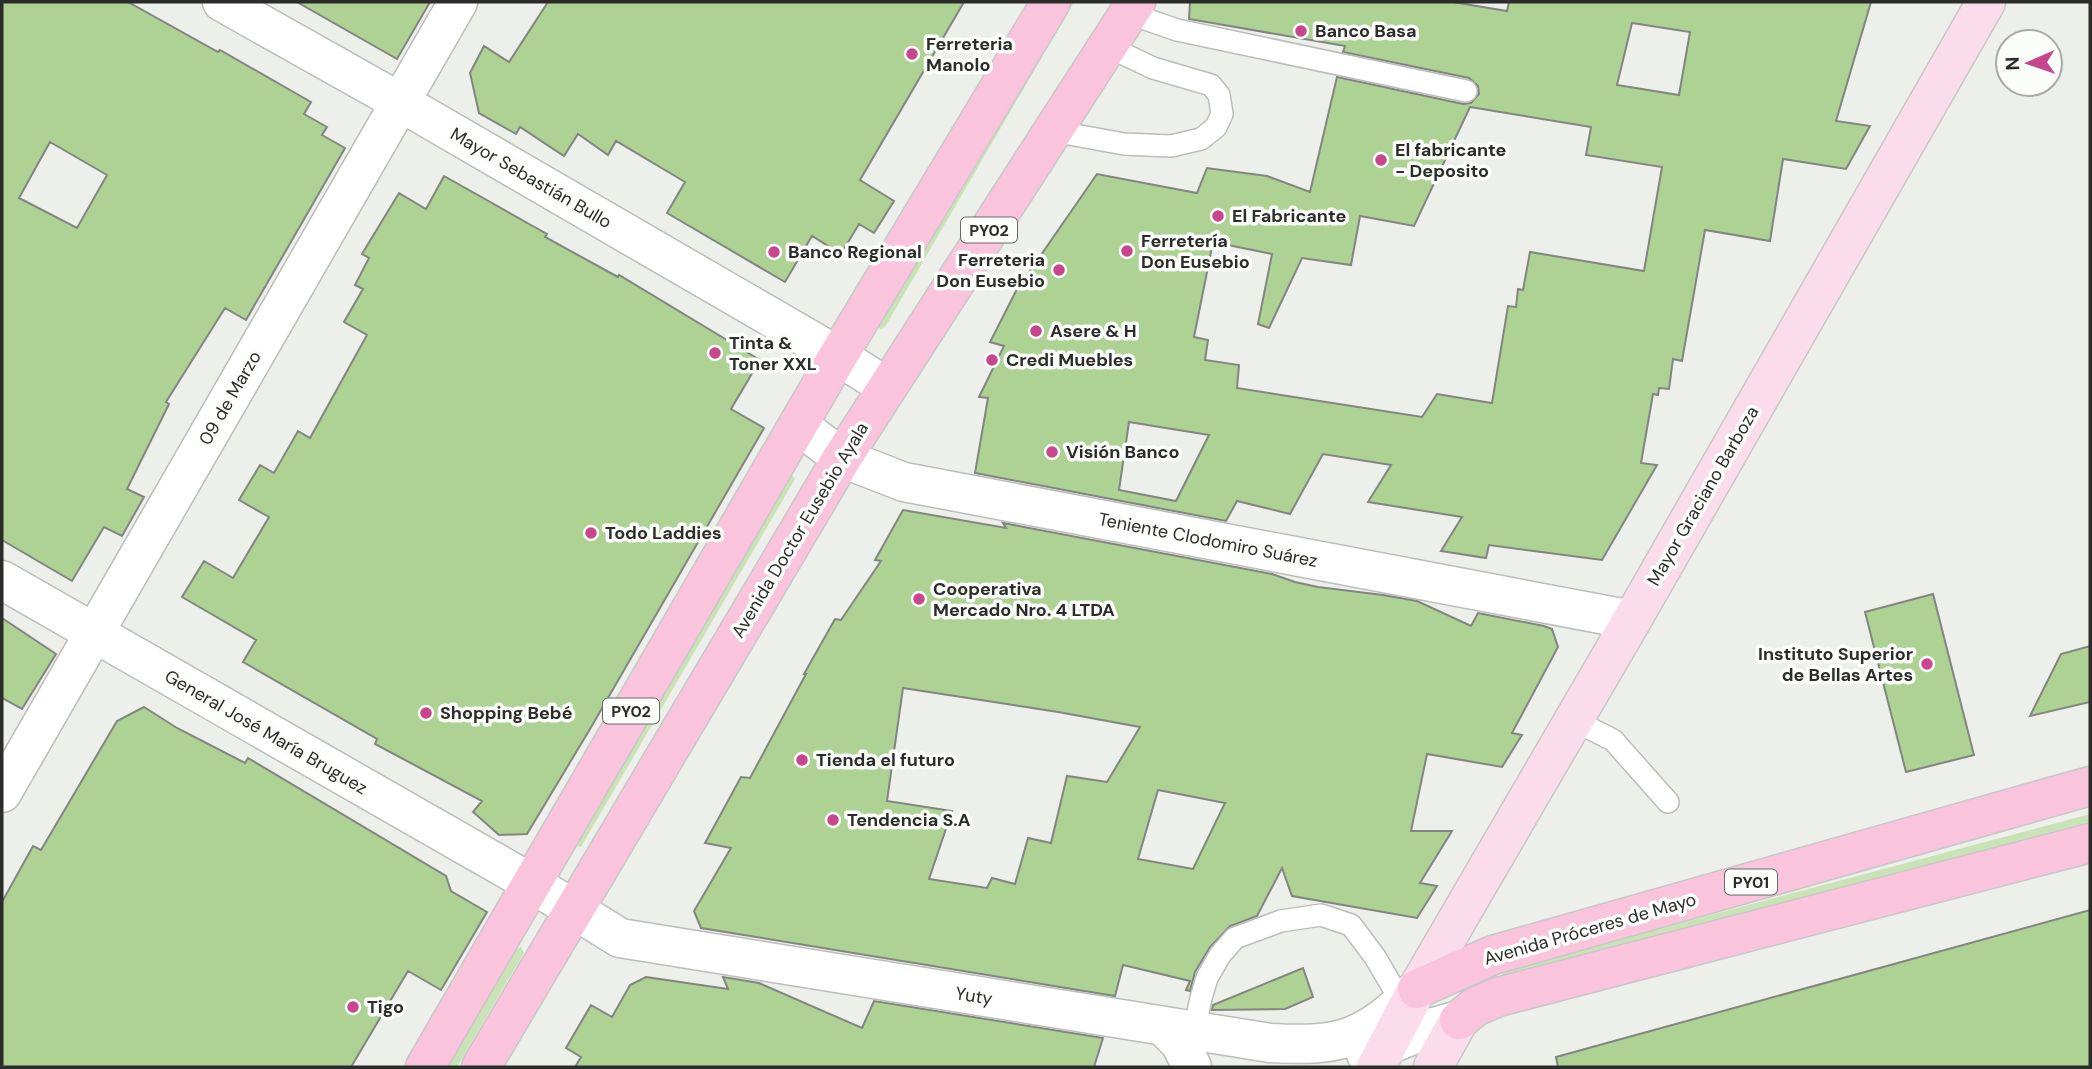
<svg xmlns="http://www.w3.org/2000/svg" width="2092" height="1069" font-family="'DM Sans',sans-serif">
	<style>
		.green { fill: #c9e3b6 }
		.building { fill: #aed194; stroke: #838581; stroke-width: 2; fill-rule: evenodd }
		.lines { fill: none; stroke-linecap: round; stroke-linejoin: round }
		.lane-casing { stroke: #bbbdba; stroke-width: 24 }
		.street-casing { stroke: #bbbdba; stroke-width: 41 }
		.secondary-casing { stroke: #bbbdba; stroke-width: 41 }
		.primary-casing { stroke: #c8c8c8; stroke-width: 41 }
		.highway-casing { stroke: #c8c8c8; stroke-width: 41 }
		.lane { stroke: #fff; stroke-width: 21 }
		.street { stroke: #fff; stroke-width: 38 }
		.secondary { stroke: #fff; stroke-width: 38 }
		.primary { stroke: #fbdcea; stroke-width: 38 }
		.highway { stroke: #f9c4dc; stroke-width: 38 }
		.poi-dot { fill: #c8468d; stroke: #fafdf9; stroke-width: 2.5 }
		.labels { text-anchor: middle; stroke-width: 7; stroke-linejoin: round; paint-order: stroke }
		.shield { fill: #fafdf9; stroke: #6a6b69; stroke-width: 2 }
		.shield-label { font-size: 16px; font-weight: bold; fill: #2c2d2b }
		.poi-label { font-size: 18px; font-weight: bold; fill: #2c2d2b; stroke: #fafdf9; text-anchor: start }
		.street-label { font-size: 18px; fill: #2c2d2b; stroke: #fafdf9 }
	</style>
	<rect width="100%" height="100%" fill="#edefeb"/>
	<path class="green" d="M1065 2H1074L885 327 881 329 878 327Z
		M791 474 795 479 581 847 577 846 576 843Z
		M2090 814V822L1535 970 1501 977 1502 974 1534 962Z
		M521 947 524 953 457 1067H448L517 949Z"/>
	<path class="building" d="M2 2H128L218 52 220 50 311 102 304 114 327 127 322 135 345 148 246 320 225 308 166 402 169 404 127 489 144 497 122 536 104 527 72 581 2 540ZM50 142 107 175 77 228 19 198Z
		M297 2H430L397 59Z
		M548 2H964L860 180 894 201 874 233 859 224 841 254 812 236 785 282 667 213 685 182 616 141 608 155 578 134 564 156 520 127 516 134 479 113 470 73 484 46 509 62Z
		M1190 2H1453L1507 11 1509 2H1871L1836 121 1870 126 1846 169 1783 159 1770 241 1705 230 1682 361 1673 359 1669 389 1659 388 1658 395 1653 394 1641 463 1657 465 1602 560 1489 545 1486 558 1441 551 1462 517 1368 502 1391 465 1323 454 1290 514 1237 501 1226 521 975 473 988 398 979 397 1004 346 990 342 1016 291 1097 174 1197 193 1207 168 1267 176 1310 192 1337 77 1463 104 1471 103 1479 94 1478 86 1469 78 1343 52 1345 46 1189 19ZM1632 23 1690 32 1679 95 1617 85ZM1470 107 1591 127 1586 155 1662 167 1644 271 1530 252 1523 290 1518 289 1516 307 1508 306 1492 403 1437 394 1422 417 1237 388 1239 365 1205 360 1208 340 1194 337 1213 242 1272 254 1258 324 1269 328 1302 258 1351 265 1360 216 1414 226ZM1129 422 1209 435 1176 501 1119 490Z
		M444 176 547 234 545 237 618 277 619 275 760 360 731 409 764 428 590 729 527 834 499 835 473 812 482 801 375 744 377 739 243 662 256 640 182 597 204 561 233 578 269 517 239 500 260 465 274 473 298 431 310 438 367 335 344 322 363 289 355 285 369 258 362 254 399 193 426 209Z
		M903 510 1006 528 1003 523 1272 574 1295 582 1318 587 1383 595 1417 601 1471 626 1478 613 1544 626 1552 629 1558 647 1512 733 1522 735 1502 767 1427 754 1411 831H1452L1420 883 1437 886 1417 918 1292 896 1282 868 1257 916 1230 926 1210 947 1195 972 1190 991 1186 990 1190 981 1123 965 1115 996 701 928 694 911 731 848 705 843 741 777 750 778 806 674H804L835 619 841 620 881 561 875 560ZM903 688 1058 712 1140 727 1107 782 1067 776 1051 843 1028 838 1015 884 992 878 987 888 929 879 952 811 887 801ZM1158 790 1225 803 1193 869 1138 859Z
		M1933 594 1974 755 1906 772 1865 612Z
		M2 618 56 654 22 709 2 698Z
		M2090 646V702L2030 716 2061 654Z
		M144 707 177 728 245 763 248 758 446 876 451 891 487 912 441 990 408 971 351 1067H2V902L33 846 41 850 117 721Z
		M2090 910V1067H1558L1556 1057Z
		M1303 968 1313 997 1285 1009 1212 1010 1213 1005Z
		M646 977 728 989 723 977 759 983 862 1028 874 1001 1103 1038 1094 1067H575L581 1057 566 1048 591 1005 612 1017 630 985Z"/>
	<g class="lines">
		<defs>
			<path id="lane" d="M1128 13 1177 30 1466 91
				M1053 131 1124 144 1171 146 1201 139 1216 127 1222 114 1219 95 1211 85 1153 68 1107 46
				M1573 720 1613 740 1668 802
				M1194 1031 1201 998 1207 978 1220 955 1235 938 1281 921 1321 915 1351 925 1375 957 1402 1003"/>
			<path id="street" d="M222 2 400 102 838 356 887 387
				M798 425 842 458 904 482 1632 620
				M2 580 531 883
				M2 793 458 2"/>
			<path id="secondary" d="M531 883 620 938 1270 1043C1344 1047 1363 1039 1417 989
				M1163 1026 1180 1043 1192 1067
				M1366 1054 1430 1028 1459 1020"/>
			<path id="primary" d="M1376 1067 1417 989 1632 620 1986 2
				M1433 1067 1459 1020"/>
			<path id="highway" d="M1417 989 1493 955 2090 786
				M1459 1020 1475 1007 1498 997 2090 843
				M425 1067 838 356 1051 2
				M481 1067 842 458 1136 2"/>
		</defs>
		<use href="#lane" class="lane-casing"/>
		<use href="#street" class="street-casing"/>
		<use href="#secondary" class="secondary-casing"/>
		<use href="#primary" class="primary-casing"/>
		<use href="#highway" class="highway-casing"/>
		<use href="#lane" class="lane"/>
		<use href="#street" class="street"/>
		<use href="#secondary" class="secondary"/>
		<use href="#primary" class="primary"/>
		<use href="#highway" class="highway"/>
	</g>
	<g class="poi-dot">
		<circle cx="1301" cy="31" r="7"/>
		<circle cx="912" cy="54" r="7"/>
		<circle cx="1381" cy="160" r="7"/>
		<circle cx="1218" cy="216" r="7"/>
		<circle cx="1127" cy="251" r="7"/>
		<circle cx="774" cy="252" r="7"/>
		<circle cx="1059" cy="270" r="7"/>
		<circle cx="1036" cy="331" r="7"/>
		<circle cx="715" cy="353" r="7"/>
		<circle cx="992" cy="360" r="7"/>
		<circle cx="1052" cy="452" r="7"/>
		<circle cx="591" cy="533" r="7"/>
		<circle cx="919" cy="599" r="7"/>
		<circle cx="1927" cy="664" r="7"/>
		<circle cx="426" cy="713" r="7"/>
		<circle cx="802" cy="760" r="7"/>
		<circle cx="833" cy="820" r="7"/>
		<circle cx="353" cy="1007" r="7"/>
	</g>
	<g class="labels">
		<g class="shield">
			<rect x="961" y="217.5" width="56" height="25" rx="5"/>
			<rect x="603" y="698.5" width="56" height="25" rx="5"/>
			<rect x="1725" y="869.5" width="52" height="25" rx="5"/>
		</g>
		<g class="shield-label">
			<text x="989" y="236">PY02</text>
			<text x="631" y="717">PY02</text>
			<text x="1751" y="888">PY01</text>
		</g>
		<g class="poi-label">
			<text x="1315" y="37">Banco Basa</text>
			<text x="926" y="50">Ferreteria<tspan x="926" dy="21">Manolo</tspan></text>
			<text x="1395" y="156">El fabricante<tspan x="1395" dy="21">- Deposito</tspan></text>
			<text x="1232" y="222">El Fabricante</text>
			<text x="1141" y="247">Ferretería<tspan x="1141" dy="21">Don Eusebio</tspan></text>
			<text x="788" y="258">Banco Regional</text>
			<text x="1045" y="266" text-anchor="end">Ferreteria<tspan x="1045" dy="21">Don Eusebio</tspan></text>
			<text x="1050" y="337">Asere &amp; H</text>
			<text x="729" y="349">Tinta &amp;<tspan x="729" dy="21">Toner XXL</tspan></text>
			<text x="1006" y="366">Credi Muebles</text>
			<text x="1066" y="458">Visión Banco</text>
			<text x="605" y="539">Todo Laddies</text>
			<text x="933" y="595">Cooperativa<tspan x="933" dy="21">Mercado Nro. 4 LTDA</tspan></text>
			<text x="1913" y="660" text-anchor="end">Instituto Superior<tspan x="1913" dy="21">de Bellas Artes</tspan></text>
			<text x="440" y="719">Shopping Bebé</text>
			<text x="816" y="766">Tienda el futuro</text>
			<text x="847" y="826">Tendencia S.A</text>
			<text x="367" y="1013">Tigo</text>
		</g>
		<g class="street-label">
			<text transform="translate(531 178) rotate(30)" y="6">Mayor Sebastián Bullo</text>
			<text transform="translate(230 398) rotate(-60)" y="6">09 de Marzo</text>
			<text transform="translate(1703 496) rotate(-60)" y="6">Mayor Graciano Barboza</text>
			<text transform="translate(800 530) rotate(-59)" y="6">Avenida Doctor Eusebio Ayala</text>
			<text transform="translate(1208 540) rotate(11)" y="6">Teniente Clodomiro Suárez</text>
			<text transform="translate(266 732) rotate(30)" y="6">General José María Bruguez</text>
			<text transform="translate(1590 929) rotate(-16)" y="6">Avenida Próceres de Mayo</text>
			<text transform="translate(974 996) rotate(9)" y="6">Yuty</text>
		</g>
	</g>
	<rect width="2092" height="1069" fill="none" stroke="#2c2d2b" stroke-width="7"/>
	<g transform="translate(2029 63) rotate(268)"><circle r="33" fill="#fafdf9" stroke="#a8aaa7" stroke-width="2"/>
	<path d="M0-5L12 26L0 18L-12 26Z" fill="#c8468d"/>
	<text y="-10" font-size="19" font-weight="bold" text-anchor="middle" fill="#2c2d2b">N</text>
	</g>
</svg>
